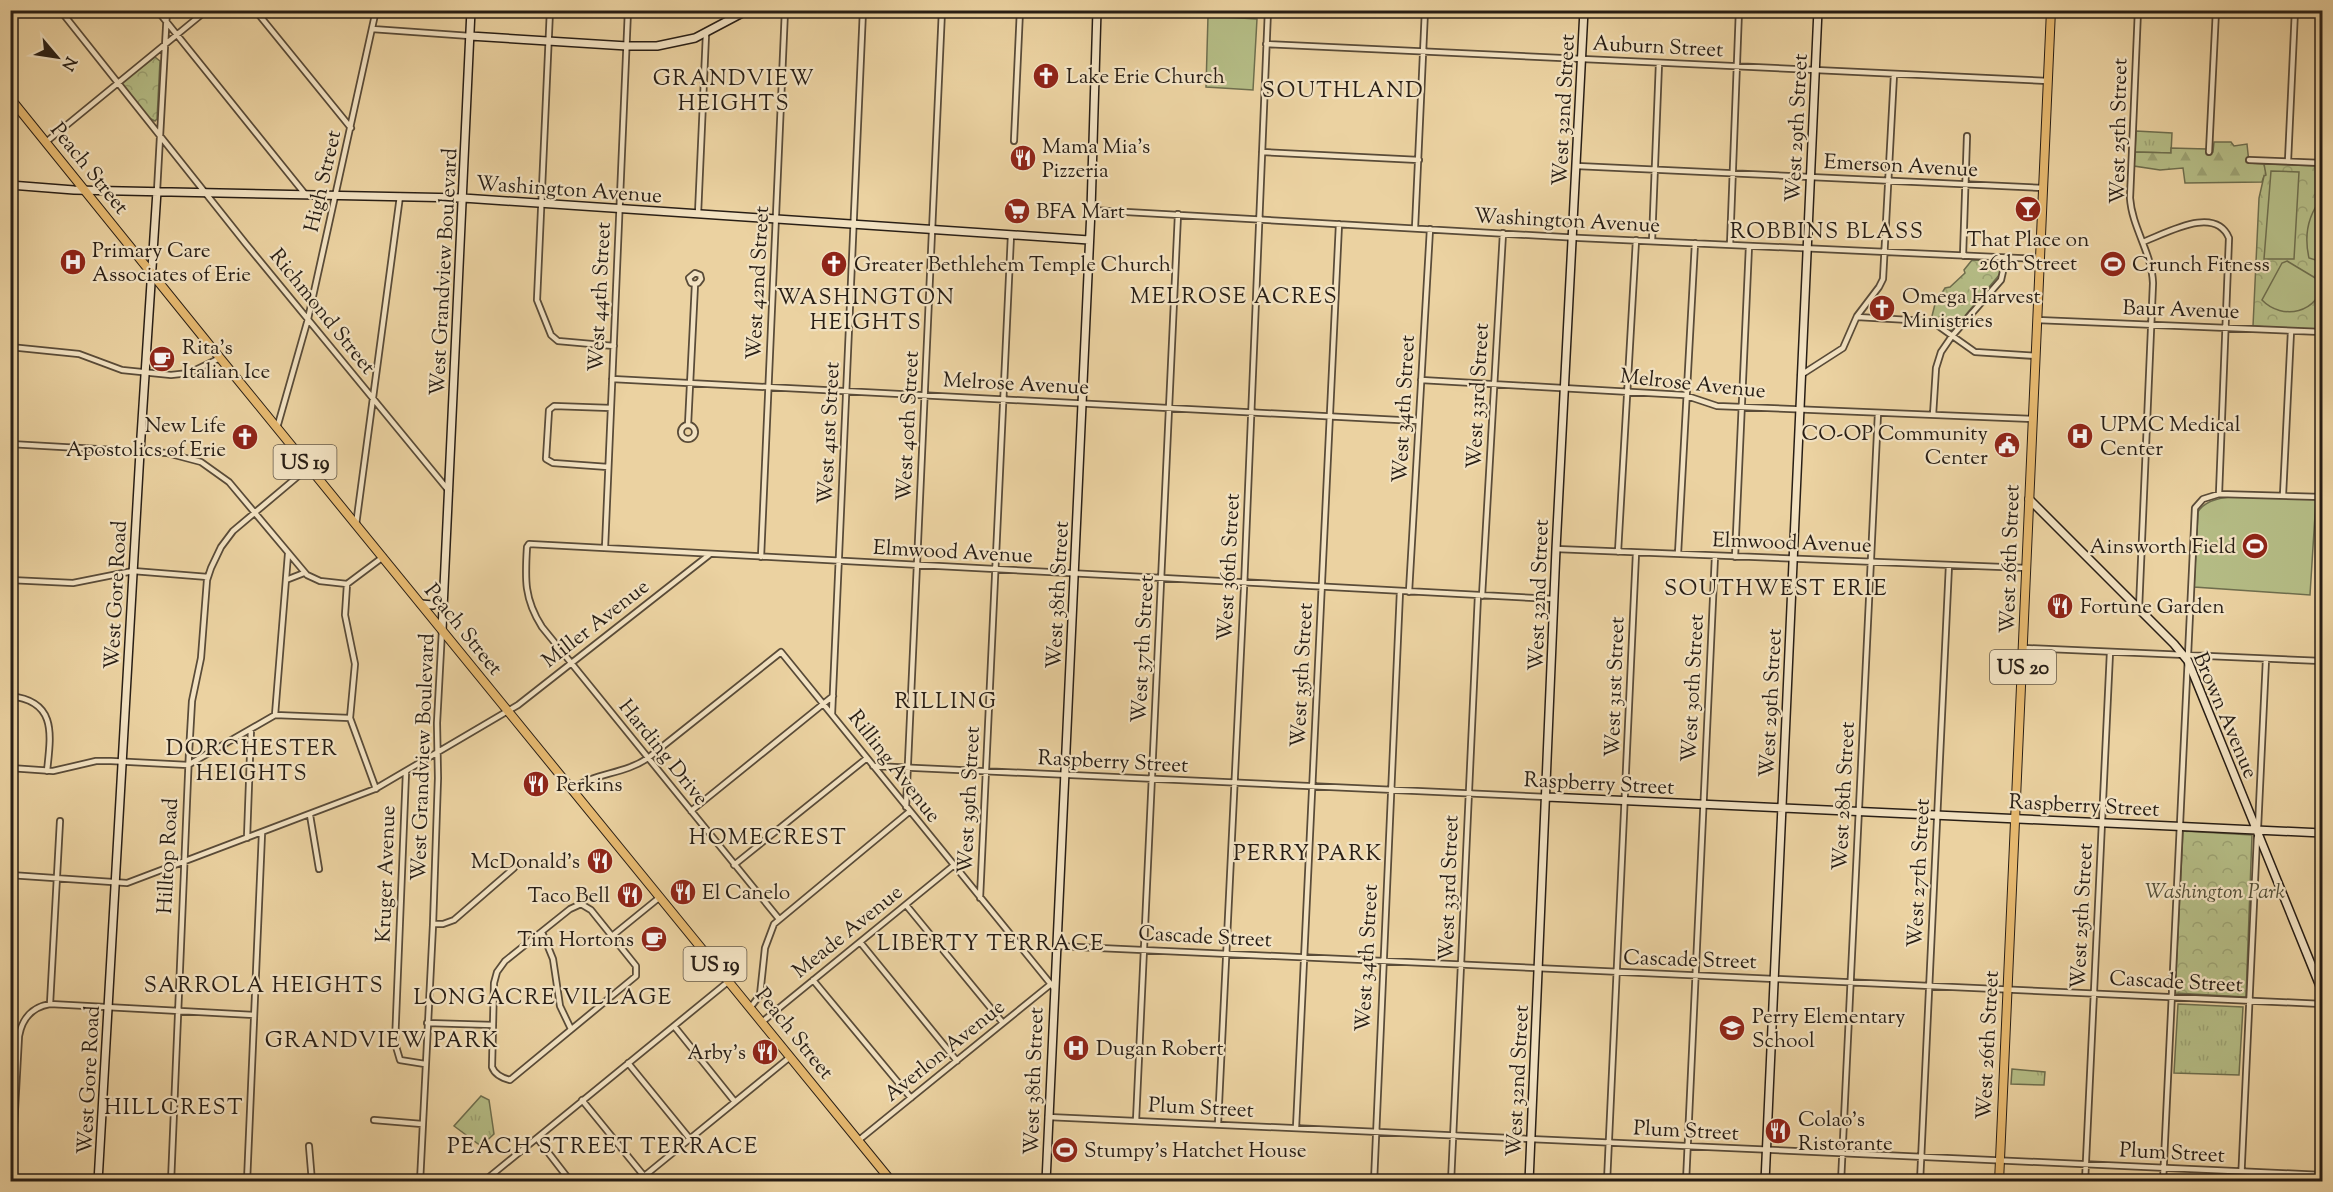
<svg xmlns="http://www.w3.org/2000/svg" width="2333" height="1192" font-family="'Sorts Mill Goudy',serif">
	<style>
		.grass { fill: url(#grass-tufts); stroke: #6e6e4e; stroke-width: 1.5 }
		.forest { fill: url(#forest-firs); stroke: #6e6e4e; stroke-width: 1.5 }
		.park { fill: url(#park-crowns); stroke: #6e6e4e; stroke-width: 1.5 }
		.pitch { fill: #b5bd86; stroke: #6e6e4e; stroke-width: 1.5 }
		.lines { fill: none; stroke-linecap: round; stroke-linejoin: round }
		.street-casing { stroke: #594b38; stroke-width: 8 }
		.secondary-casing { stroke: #281e15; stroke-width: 10 }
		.primary-casing { stroke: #281e15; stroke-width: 10 }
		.street { stroke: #f2e2c2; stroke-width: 4.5 }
		.secondary { stroke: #f2e2c2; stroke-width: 7 }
		.primary { stroke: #e6b970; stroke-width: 8 }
		.labels { text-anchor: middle; stroke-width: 4.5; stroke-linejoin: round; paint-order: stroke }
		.shield { fill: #f2e2c2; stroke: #655949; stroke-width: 1.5 }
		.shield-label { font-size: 20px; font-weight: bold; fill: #281e15 }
		.street-label { font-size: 21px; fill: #281e15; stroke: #f2e2c2 }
		.poi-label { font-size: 21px; fill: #281e15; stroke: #f2e2c2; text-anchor: start }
		.park-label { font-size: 21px; font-style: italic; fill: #524e37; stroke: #f2e2c2 }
		.neighbourhood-label { font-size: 22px; letter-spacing: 1.5px; fill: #281e15; stroke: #f2e2c2 }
	</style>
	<defs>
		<pattern id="grass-tufts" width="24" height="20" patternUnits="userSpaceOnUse" patternTransform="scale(1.5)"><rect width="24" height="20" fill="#b5bd86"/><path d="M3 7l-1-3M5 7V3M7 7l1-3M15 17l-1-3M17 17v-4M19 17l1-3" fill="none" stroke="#9ca273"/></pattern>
		<pattern id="forest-firs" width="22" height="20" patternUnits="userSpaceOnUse" patternTransform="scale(1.5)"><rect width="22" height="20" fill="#b5bd86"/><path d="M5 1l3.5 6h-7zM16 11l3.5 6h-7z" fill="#9ca273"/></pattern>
		<pattern id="park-crowns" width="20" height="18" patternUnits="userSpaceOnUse" patternTransform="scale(1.5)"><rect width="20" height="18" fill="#b5bd86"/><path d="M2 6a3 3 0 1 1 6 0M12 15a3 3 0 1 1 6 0" fill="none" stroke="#9ca273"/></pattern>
	</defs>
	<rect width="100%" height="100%" fill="#ebd2a1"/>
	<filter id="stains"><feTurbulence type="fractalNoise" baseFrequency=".00333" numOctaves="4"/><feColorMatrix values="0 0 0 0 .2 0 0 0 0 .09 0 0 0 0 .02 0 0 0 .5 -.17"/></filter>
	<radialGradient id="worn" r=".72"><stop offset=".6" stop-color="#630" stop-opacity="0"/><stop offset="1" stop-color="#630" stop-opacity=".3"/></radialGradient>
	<path class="grass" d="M2136 131 2172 133 2171 153 2135 152Z
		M2178 1004 2243 1007 2239 1075 2174 1073Z
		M2012 1069 2045 1072 2044 1085 2011 1084Z
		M481 1096 489 1100 494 1134 481 1146 454 1126Z"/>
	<path class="forest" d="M2214 142H2231L2234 146 2247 144 2249 163 2264 164 2267 175 2264 176 2262 182 2185 183 2183 168 2160 170 2134 166 2135 152 2171 153V148L2207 149V152H2213Z"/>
	<path class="park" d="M155 57 160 61 157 119 155 121 149 118 123 85V82Z
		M2264 164 2322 166V331L2253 326 2259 198 2264 176 2266 175Z
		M1972 260 1999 261 2003 265 2000 274 1953 330 1949 331 1931 320 1935 304 1945 288 1950 287 1965 273 1964 270Z
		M2183 831 2252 835 2246 997 2175 993Z"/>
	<path class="pitch" d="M1208 16 1257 19 1253 90 1206 87Z
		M2271 171 2299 172 2294 259H2264Z
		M2322 198V262L2309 258C2304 236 2308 215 2322 198Z
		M2287 261 2322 282C2320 313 2282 321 2262 300L2282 263Z
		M2239 496 2316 499 2310 595 2194 587 2198 512C2205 499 2226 497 2239 496Z"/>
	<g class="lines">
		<defs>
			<path id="street" d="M60 10 246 244 449 491
				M157 10 305 194
				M255 10 351 128
				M550 10 537 300 551 335 558 341 614 346
				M2138 10 2130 198C2132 228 2152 253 2153 283L2139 609
				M372 29 470 36
				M1266 44 2048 81
				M1014 141 1020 10
				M46 142 207 10
				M1262 152 1419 160
				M2209 152 2216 10
				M2249 160 2322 163
				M2288 161 2295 10
				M1577 166 2043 188
				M157 191 167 10
				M1091 210 1580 238 2040 259
				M698 214 706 34
				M1415 228 1425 10
				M1652 241 1659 63
				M2143 242C2167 233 2215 205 2229 238L2219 494
				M1730 245 1739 10
				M1963 256 1967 136
				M1857 317 1927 321 1937 325 1975 352 2036 356
				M2037 320 2322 332
				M10 347 79 354 122 370 171 375 189 373 220 358
				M1801 375 1843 348 1857 316 1879 287 1883 279 1894 74
				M612 379 1418 421
				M1421 380 1684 395 1717 406 2033 419
				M1933 415 1936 368 1941 352 1952 336 2001 280 2006 258
				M688 425 695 284 691 283 689 278 695 273 700 275 701 279 698 283 695 284
				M681 432a7 7 0 1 1 14 0a7 7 0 1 1-14 0Z
				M277 428 308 319 376 10
				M10 444 167 453 201 462 229 482 307 575 320 581 347 584
				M608 467 553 463 546 459 549 410 554 406 611 408
				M2283 495 2291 331
				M356 525 400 196
				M605 548 628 10
				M1556 549 2027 568
				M1618 552 1636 240
				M1678 554 1695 243
				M761 557 785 10
				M1735 557 1749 246
				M10 580 73 583 133 571 208 577
				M286 580 304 573
				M1409 592 1430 229
				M1482 596 1503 233
				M2024 648 2322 661
				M10 696C57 701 51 734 47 771
				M832 714 863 10
				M275 715 288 554
				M873 766 1547 797
				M10 768 53 771 96 761H111L188 765 275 715 350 718
				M406 772 395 1043 400 1060 425 1064
				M376 789 350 718 355 664 345 615 347 584 383 557
				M572 789C596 772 623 775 648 758L781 652 1054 988
				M906 807 942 10
				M691 811 833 696
				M310 815 319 869
				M2258 828 2266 659
				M247 838 251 729
				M734 865 867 758
				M10 875 127 883 375 789 518 705 709 555
				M980 898 1011 235
				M581 904 591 910 636 966V976L510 1080C502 1078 495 1075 492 1067L494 983 497 972 505 961 570 909Z
				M906 905 1003 1023
				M779 919 542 627C524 599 525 579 527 547L529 544 1554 599
				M433 924H443L454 920 514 868
				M542 932 553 959 560 1006 571 1029
				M612 936 660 897
				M860 942 957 1061
				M1056 946 2322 1004
				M813 980 911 1098
				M50 1004 60 821
				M750 1008 760 995 765 948 774 924 909 812
				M762 1022 953 866
				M427 1023 493 1025
				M674 1026 735 1102
				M628 1063 690 1139
				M582 1100 644 1176
				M1048 1117 2322 1175
				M374 1120 422 1124
				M1136 1121 1178 214
				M1218 1124 1244 588 1268 10
				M1296 1128 1339 224
				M537 1138 571 1182
				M859 1140 1051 984
				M309 1146 312 1182
				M11 1182 19 1036C22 1019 32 1007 50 1004L254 1015
				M171 1182 189 753 192 701 201 658 207 580 211 568 221 547 233 531 309 467
				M247 1182 262 833
				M420 1182 433 925 438 778 437 723 442 630
				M483 1182 729 981
				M637 1182 790 1057
				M1374 1182 1400 591
				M1451 1182 1478 595
				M1607 1182 1636 553
				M1686 1182 1715 556
				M1841 1182 1878 413
				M1920 1182 1949 565
				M2085 1182 2110 652
				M2163 1182 2195 508 2203 499 2219 494 2322 497
				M2241 1182 2257 837
				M2320 1182 2322 1117"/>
			<path id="secondary" d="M470 36 627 46H657L695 38 748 10
				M10 185 74 190 463 198 1089 240
				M2029 499 2174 644 2188 661 2322 991
				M421 604 433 605 443 596
				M442 630 471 10
				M1547 797 2322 833
				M98 1182 140 452 157 191
				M1046 1182 1091 210 1097 10
				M1529 1182 1556 549 1584 10
				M1765 1182 1818 10"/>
			<path id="primary" d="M10 98 220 358 892 1182
				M1999 1182 2051 10"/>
		</defs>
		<use href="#street" class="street-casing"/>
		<use href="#secondary" class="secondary-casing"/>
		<use href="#primary" class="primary-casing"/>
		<use href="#street" class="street"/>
		<use href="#secondary" class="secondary"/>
		<use href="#primary" class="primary"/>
	</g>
	<defs>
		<symbol id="church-disc" viewBox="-11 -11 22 22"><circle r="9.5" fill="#8f2418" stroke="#f2e2c2"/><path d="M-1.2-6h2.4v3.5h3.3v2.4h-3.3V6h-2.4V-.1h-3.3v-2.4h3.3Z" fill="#fff"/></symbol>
		<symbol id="restaurant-disc" viewBox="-11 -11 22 22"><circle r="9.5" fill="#8f2418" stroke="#f2e2c2"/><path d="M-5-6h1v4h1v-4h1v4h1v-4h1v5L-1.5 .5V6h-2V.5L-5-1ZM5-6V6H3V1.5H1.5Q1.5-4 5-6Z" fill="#fff"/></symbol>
		<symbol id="bar-disc" viewBox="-11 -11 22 22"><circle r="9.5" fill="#8f2418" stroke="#f2e2c2"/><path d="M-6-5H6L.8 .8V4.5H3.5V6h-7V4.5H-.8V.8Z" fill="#fff"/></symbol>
		<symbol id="supermarket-disc" viewBox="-11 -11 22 22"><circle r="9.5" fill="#8f2418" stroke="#f2e2c2"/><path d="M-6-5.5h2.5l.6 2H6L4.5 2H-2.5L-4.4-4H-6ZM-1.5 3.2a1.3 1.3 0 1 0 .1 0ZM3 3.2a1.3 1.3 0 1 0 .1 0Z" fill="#fff"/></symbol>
		<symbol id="hospital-disc" viewBox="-11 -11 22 22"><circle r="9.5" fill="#8f2418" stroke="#f2e2c2"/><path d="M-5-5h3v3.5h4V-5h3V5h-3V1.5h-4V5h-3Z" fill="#fff"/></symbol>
		<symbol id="stadium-disc" viewBox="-11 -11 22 22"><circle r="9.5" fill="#8f2418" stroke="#f2e2c2"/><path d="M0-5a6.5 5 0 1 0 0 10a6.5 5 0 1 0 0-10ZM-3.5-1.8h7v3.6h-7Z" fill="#fff"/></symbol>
		<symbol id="cafe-disc" viewBox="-11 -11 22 22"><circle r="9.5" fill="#8f2418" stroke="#f2e2c2"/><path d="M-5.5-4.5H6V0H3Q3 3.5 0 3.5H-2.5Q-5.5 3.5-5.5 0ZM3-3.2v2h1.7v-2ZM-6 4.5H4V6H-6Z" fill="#fff"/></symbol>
		<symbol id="civic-disc" viewBox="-11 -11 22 22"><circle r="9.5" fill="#8f2418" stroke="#f2e2c2"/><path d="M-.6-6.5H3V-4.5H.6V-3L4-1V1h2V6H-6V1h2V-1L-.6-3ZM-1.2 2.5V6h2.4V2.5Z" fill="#fff"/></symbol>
		<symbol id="school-disc" viewBox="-11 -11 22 22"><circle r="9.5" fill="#8f2418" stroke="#f2e2c2"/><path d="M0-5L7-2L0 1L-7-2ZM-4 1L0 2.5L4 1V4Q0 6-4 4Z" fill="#fff"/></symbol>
	</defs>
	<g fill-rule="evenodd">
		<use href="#church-disc" x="1031" y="61" width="30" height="30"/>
		<use href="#restaurant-disc" x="1008" y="143" width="30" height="30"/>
		<use href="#bar-disc" x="2013" y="194" width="30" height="30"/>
		<use href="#supermarket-disc" x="1002" y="196" width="30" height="30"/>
		<use href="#hospital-disc" x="58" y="247" width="30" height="30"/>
		<use href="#church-disc" x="819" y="249" width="30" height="30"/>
		<use href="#stadium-disc" x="2098" y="249" width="30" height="30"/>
		<use href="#church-disc" x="1867" y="293" width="30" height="30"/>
		<use href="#cafe-disc" x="147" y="344" width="30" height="30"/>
		<use href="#hospital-disc" x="2065" y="421" width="30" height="30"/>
		<use href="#church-disc" x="230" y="422" width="30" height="30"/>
		<use href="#civic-disc" x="1992" y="430" width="30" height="30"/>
		<use href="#stadium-disc" x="2240" y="531" width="30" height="30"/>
		<use href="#restaurant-disc" x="2045" y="591" width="30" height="30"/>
		<use href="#restaurant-disc" x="521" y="769" width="30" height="30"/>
		<use href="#restaurant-disc" x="585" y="846" width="30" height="30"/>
		<use href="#restaurant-disc" x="668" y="877" width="30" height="30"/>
		<use href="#restaurant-disc" x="615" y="880" width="30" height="30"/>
		<use href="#cafe-disc" x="639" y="924" width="30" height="30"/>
		<use href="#school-disc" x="1717" y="1013" width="30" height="30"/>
		<use href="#hospital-disc" x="1061" y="1033" width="30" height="30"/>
		<use href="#restaurant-disc" x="750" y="1037" width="30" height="30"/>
		<use href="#restaurant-disc" x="1763" y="1116" width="30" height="30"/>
		<use href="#stadium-disc" x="1050" y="1135" width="30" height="30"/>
	</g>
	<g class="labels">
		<g class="shield">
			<rect x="273.5" y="445" width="63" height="34" rx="4.5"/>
			<rect x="1990" y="650" width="66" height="34" rx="4.5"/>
			<rect x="683.5" y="947" width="63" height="34" rx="4.5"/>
		</g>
		<g class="shield-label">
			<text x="305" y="469">US 19</text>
			<text x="2023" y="674">US 20</text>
			<text x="715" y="971">US 19</text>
		</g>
		<g class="street-label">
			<text transform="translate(1658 46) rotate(3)" y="7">Auburn Street</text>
			<text transform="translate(1563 110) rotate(-87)" y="7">West 32nd Street</text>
			<text transform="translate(1796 128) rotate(-87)" y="7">West 29th Street</text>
			<text transform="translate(2118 131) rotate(-89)" y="7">West 25th Street</text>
			<text transform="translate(1901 165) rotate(3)" y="7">Emerson Avenue</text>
			<text transform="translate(90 168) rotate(51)" y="7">Peach Street</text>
			<text transform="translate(322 181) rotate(-77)" y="7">High Street</text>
			<text transform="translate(569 189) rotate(4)" y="7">Washington Avenue</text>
			<text transform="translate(1567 220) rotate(3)" y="7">Washington Avenue</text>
			<text transform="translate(443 272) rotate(-87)" y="7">West Grandview Boulevard</text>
			<text transform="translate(757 283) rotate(-87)" y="7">West 42nd Street</text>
			<text transform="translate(599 297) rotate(-87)" y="7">West 44th Street</text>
			<text transform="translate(2181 309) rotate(2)" y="7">Baur Avenue</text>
			<text transform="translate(323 311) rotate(51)" y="7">Richmond Street</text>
			<text transform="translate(1016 383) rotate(3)" y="7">Melrose Avenue</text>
			<text transform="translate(1693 383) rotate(6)" y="7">Melrose Avenue</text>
			<text transform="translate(1477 396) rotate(-87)" y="7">West 33rd Street</text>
			<text transform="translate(1403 409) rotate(-87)" y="7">West 34th Street</text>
			<text transform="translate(907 426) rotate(-87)" y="7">West 40th Street</text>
			<text transform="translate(828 433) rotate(-87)" y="7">West 41st Street</text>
			<text transform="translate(1792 542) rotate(2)" y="7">Elmwood Avenue</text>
			<text transform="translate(953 551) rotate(3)" y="7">Elmwood Avenue</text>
			<text transform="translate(2009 559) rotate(-88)" y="7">West 26th Street</text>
			<text transform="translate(1228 567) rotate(-87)" y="7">West 36th Street</text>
			<text transform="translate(115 595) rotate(-87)" y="7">West Gore Road</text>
			<text transform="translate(1057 595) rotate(-87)" y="7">West 38th Street</text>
			<text transform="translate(1538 595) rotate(-88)" y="7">West 32nd Street</text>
			<text transform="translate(595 623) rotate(-38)" y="7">Miller Avenue</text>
			<text transform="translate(464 629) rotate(51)" y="7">Peach Street</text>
			<text transform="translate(1142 649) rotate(-87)" y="7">West 37th Street</text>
			<text transform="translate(1301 675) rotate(-87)" y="7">West 35th Street</text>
			<text transform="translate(1614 687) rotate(-88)" y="7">West 31st Street</text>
			<text transform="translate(1692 688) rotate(-87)" y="7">West 30th Street</text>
			<text transform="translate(1770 703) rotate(-87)" y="7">West 29th Street</text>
			<text transform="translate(2226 715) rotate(67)" y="7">Brown Avenue</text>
			<text transform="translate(664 752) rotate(51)" y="7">Harding Drive</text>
			<text transform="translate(422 757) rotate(-88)" y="7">West Grandview Boulevard</text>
			<text transform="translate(1113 761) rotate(3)" y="7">Raspberry Street</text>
			<text transform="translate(895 766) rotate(52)" y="7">Rilling Avenue</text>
			<text transform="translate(1599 783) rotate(3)" y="7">Raspberry Street</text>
			<text transform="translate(1843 796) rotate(-87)" y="7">West 28th Street</text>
			<text transform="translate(968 800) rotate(-87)" y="7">West 39th Street</text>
			<text transform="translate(2084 805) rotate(3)" y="7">Raspberry Street</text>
			<text transform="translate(167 856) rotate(-87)" y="7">Hilltop Road</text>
			<text transform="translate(1918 873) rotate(-87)" y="7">West 27th Street</text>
			<text transform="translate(385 874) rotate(-88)" y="7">Kruger Avenue</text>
			<text transform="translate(1448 888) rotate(-88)" y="7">West 33rd Street</text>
			<text transform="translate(2081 916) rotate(-87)" y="7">West 25th Street</text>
			<text transform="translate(847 931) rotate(-39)" y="7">Meade Avenue</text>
			<text transform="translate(1205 936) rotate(3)" y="7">Cascade Street</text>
			<text transform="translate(1366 958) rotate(-87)" y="7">West 34th Street</text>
			<text transform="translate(1690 959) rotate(2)" y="7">Cascade Street</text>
			<text transform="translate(2176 981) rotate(3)" y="7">Cascade Street</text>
			<text transform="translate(795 1033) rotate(51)" y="7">Peach Street</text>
			<text transform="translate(1987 1045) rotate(-87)" y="7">West 26th Street</text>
			<text transform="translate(944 1050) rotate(-39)" y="7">Averlon Avenue</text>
			<text transform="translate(88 1080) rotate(-87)" y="7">West Gore Road</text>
			<text transform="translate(1033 1081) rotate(-88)" y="7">West 38th Street</text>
			<text transform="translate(1517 1081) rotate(-87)" y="7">West 32nd Street</text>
			<text transform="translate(1201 1107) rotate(3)" y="7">Plum Street</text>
			<text transform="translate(1686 1130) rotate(3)" y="7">Plum Street</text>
			<text transform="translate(2172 1152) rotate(3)" y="7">Plum Street</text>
		</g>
		<g class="poi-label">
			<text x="1066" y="83">Lake Erie Church</text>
			<text x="1042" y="153">Mama Mia's<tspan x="1042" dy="24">Pizzeria</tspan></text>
			<text x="1036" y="218">BFA Mart</text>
			<text x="2028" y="246" text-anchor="middle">That Place on<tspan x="2028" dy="24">26th Street</tspan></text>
			<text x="92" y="257">Primary Care<tspan x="92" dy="24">Associates of Erie</tspan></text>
			<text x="854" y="271">Greater Bethlehem Temple Church</text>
			<text x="2132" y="271">Crunch Fitness</text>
			<text x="1902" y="303">Omega Harvest<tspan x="1902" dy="24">Ministries</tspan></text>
			<text x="182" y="354">Rita's<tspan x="182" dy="24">Italian Ice</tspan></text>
			<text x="2100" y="431">UPMC Medical<tspan x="2100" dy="24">Center</tspan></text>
			<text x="226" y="432" text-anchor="end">New Life<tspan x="226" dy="24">Apostolics of Erie</tspan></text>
			<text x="1988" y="440" text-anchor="end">CO-OP Community<tspan x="1988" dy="24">Center</tspan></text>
			<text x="2236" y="553" text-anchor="end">Ainsworth Field</text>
			<text x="2080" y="613">Fortune Garden</text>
			<text x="556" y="791">Perkins</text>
			<text x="580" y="868" text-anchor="end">McDonald's</text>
			<text x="702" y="899">El Canelo</text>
			<text x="610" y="902" text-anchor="end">Taco Bell</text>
			<text x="634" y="946" text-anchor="end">Tim Hortons</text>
			<text x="1752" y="1023">Perry Elementary<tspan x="1752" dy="24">School</tspan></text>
			<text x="1096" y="1055">Dugan Robert</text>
			<text x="746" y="1059" text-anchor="end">Arby's</text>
			<text x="1798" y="1126">Colao's<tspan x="1798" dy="24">Ristorante</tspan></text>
			<text x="1084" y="1157">Stumpy's Hatchet House</text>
		</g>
		<g class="park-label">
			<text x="2215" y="898">Washington Park</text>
		</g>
		<g class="neighbourhood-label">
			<text x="734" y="85">GRANDVIEW<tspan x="734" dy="25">HEIGHTS</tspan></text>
			<text x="1343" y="97">SOUTHLAND</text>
			<text x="1827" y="238">ROBBINS BLASS</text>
			<text x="1234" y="303">MELROSE ACRES</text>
			<text x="866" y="304">WASHINGTON<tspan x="866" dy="25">HEIGHTS</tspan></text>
			<text x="1776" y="595">SOUTHWEST ERIE</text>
			<text x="946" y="708">RILLING</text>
			<text x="252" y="755">DORCHESTER<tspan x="252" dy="25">HEIGHTS</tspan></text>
			<text x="768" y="844">HOMECREST</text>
			<text x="1308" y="860">PERRY PARK</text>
			<text x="991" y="950">LIBERTY TERRACE</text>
			<text x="264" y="992">SARROLA HEIGHTS</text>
			<text x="543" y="1004">LONGACRE VILLAGE</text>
			<text x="382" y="1047">GRANDVIEW PARK</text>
			<text x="174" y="1114">HILLCREST</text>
			<text x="603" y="1153">PEACH STREET TERRACE</text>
		</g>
	</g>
	<rect width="2333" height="1192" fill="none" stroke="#ebd2a1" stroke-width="36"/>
	<rect x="12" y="12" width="2309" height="1168" fill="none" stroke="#281e15" stroke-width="3"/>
	<rect x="18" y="18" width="2297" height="1156" fill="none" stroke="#281e15" stroke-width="1.5"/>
	<g transform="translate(57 57) rotate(119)" stroke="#f2e2c2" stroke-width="4.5" paint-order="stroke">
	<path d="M0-4.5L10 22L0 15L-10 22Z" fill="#281e15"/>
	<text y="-9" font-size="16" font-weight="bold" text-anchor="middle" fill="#281e15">N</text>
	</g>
	<rect width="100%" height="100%" filter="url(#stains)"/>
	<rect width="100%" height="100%" fill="url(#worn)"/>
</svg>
